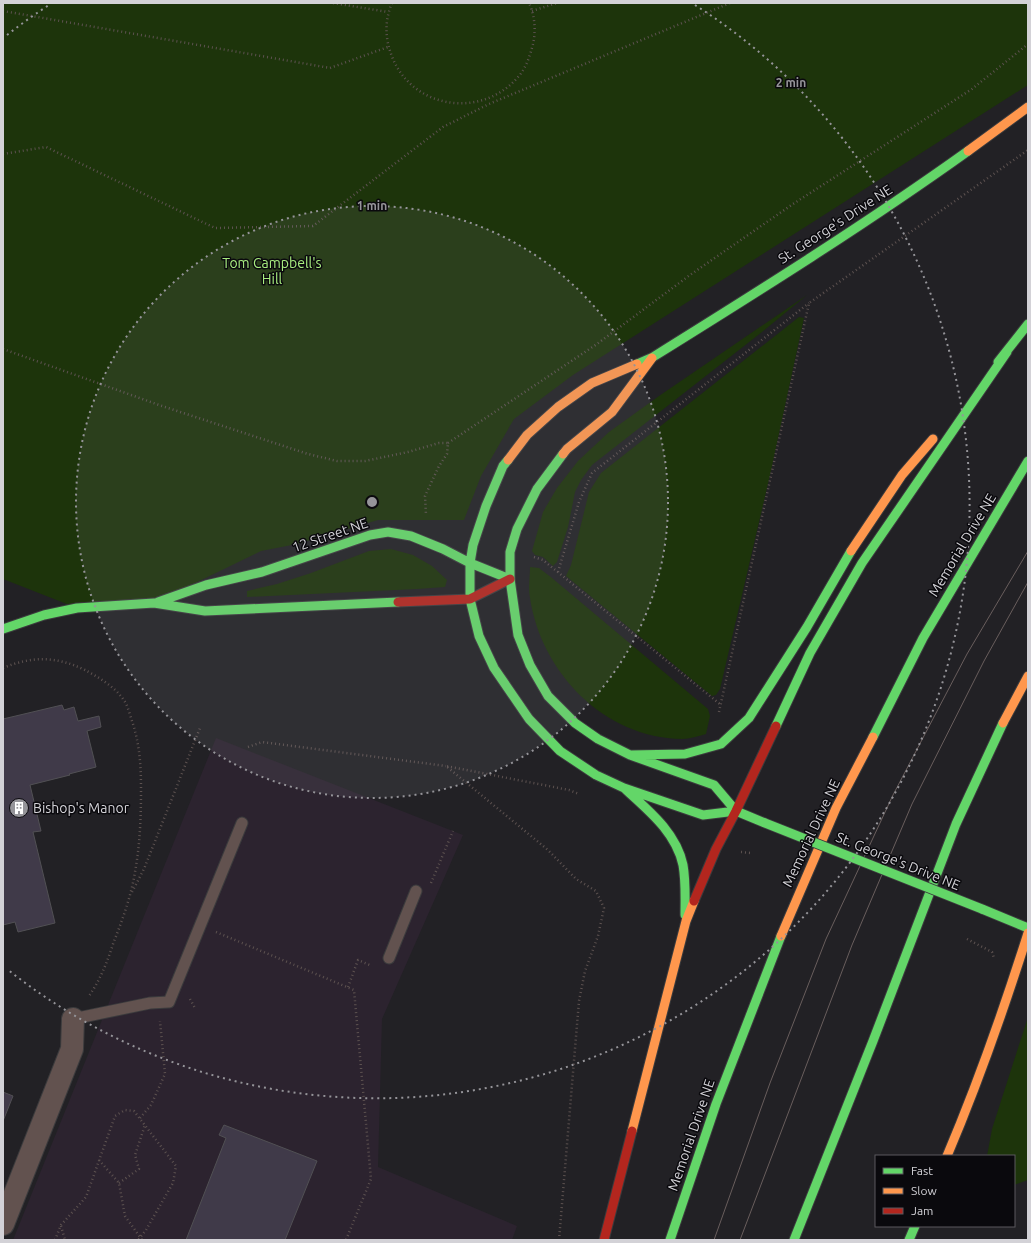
<svg xmlns="http://www.w3.org/2000/svg" width="1031" height="1243" font-family="Ubuntu,sans-serif">
	<style>
		.commercial { fill: #2c232f }
		.green { fill: #1d340b }
		.building { fill: #403a49; stroke: #515054 }
		.lines { fill: none; stroke-linecap: round; stroke-linejoin: round }
		.lane-casing { stroke: #3b3b3d; stroke-width: 13 }
		.street-casing { stroke: #3b3b3d; stroke-width: 24 }
		.fast-casing { stroke: #3b3b3d; stroke-width: 11 }
		.slow-casing { stroke: #3b3b3d; stroke-width: 11 }
		.jam-casing { stroke: #3b3b3d; stroke-width: 11 }
		.path { stroke: #5d5250; stroke-width: 2.5; stroke-dasharray: 1 3; stroke-linecap: butt }
		.lane { stroke: #62524f; stroke-width: 11 }
		.street { stroke: #62524f; stroke-width: 22 }
		.fast { stroke: #63d668; stroke-width: 9 }
		.slow { stroke: #ff974d; stroke-width: 9 }
		.jam { stroke: #b3261e; stroke-width: 9 }
		.tram { stroke: #695e5d; stroke-width: 1 }
		.fast-bridge-casing { stroke: #3b3b3d; stroke-width: 11; stroke-linecap: butt }
		.fast-bridge { stroke: #63d668; stroke-width: 9 }
		.ring { fill: none; stroke: #959499; stroke-width: 2; stroke-dasharray: 2 4 }
		.labels { text-anchor: middle; stroke-width: 3; stroke-linejoin: round; paint-order: stroke }
		.street-label { font-size: 14px; fill: #d3d2d7; stroke: #0a090d }
		.park-label { font-size: 14px; fill: #a8ed80; stroke: #0a090d }
		.poi-label { font-size: 14px; fill: #d3d2d7; stroke: #0a090d; text-anchor: start }
		.centre { fill: #959499; stroke: #0a090d; stroke-width: 2 }
		.ring-label { font-size: 12px; text-anchor: middle; font-weight: bold; fill: #959499; stroke: #0a090d; stroke-width: 3; stroke-linejoin: round; paint-order: stroke }
	</style>
	<rect width="100%" height="100%" fill="#222125"/>
	<path class="commercial" d="M216 738 463 835 382 1019 378 1167 517 1226 512 1240H13Z"/>
	<path class="green" d="M3 3H1028V85L573 375 514 419 481 476 464 520H378L297 544 261 551 154 603 77 608 3 579Z
		M807 295 762 332 592 465 581 480 575 492 568 527 557 562 553 566 543 557 535 555 532 551 543 512 557 488 578 461 609 432 659 396Z
		M799 317 804 318 770 475 720 689 716 695 712 696 566 576 571 565 589 492 601 473Z
		M391 549 413 555 432 566 447 580 445 587 417 589 247 597V591L277 584 311 573 369 551Z
		M530 567 539 568 552 578 708 709 710 716 706 734C698 736 690 739 682 739 604 738 541 672 530 598 528 588 530 577 530 567Z
		M1028 1017V1180L1014 1185V1156H987L992 1129Z"/>
	<path class="building" d="M62 705 64 710 74 707 78 721 99 716 101 727 87 731 96 767 69 774 70 775 30 785 41 831 33 832 55 923 18 932 15 922 3 925V719Z
		M3 1092 13 1096 3 1121Z
		M224 1125 317 1161 285 1240H186L226 1138 219 1135Z"/>
	<g class="lines">
		<defs>
			<path id="lane" d="M389 958 416 891
				M73 1019 150 1003 169 1002 242 823"/>
			<path id="street" d="M3 1224 72 1049 73 1019"/>
			<path id="fast" d="M998 362 1028 324
				M637 364 653 357C759 291 866 224 968 151
				M563 454 537 489 517 529 510 552V579L518 635 530 665 548 696 575 723 598 739 630 755 714 785 736 811 765 823
				M508 460 503 466 486 506 473 545 470 563V599L479 636 494 668 529 719 560 751 596 775 624 788 703 815 736 811
				M158 602 206 585 262 572 370 535 388 532 411 536 443 549 470 563 510 579
				M3 629 44 615 77 608 154 603 205 611 398 602
				M776 726 810 653 862 563 1007 352
				M873 737 923 638 1028 461
				M630 755 685 754 721 744 749 718 807 627 851 551
				M624 788C648 810 676 832 683 865 686 882 685 899 685 915
				M982 909 1028 928
				M670 1240 716 1104 781 936
				M794 1240 873 1041 956 824 1003 723
				M909 1240 915 1226"/>
			<path id="slow" d="M968 151 1028 107
				M563 454 567 449 612 412 652 358
				M508 460 527 435 558 407 592 383 637 364
				M851 551 902 475 933 439
				M1003 723 1028 676
				M781 936 836 808 873 737
				M632 1131 686 921 694 901
				M947 1156C978 1083 1004 1009 1028 933"/>
			<path id="jam" d="M398 602 470 599 510 579
				M694 901 716 849 736 811 776 726
				M604 1240 632 1131"/>
		</defs>
		<use href="#lane" class="lane-casing"/>
		<use href="#street" class="street-casing"/>
		<use href="#fast" class="fast-casing"/>
		<use href="#slow" class="slow-casing"/>
		<use href="#jam" class="jam-casing"/>
		<path class="path" d="M333 3 388 12
			M392 3C384 22 385 40 393 59 414 109 482 119 518 77 526 68 530 56 533 44 536 31 535 16 529 3
			M3 11 330 68 388 47
			M532 11 557 3
			M3 154 46 147 215 228 313 226 443 127 489 104 730 3
			M3 349 159 405 308 454 337 461H365L408 452 439 443H448L447 454 439 466 425 496 426 515
			M448 443 597 344 690 275 793 204 972 89 1028 44
			M534 557 543 560 721 705
			M558 572 579 502 592 473 809 303
			M3 668C32 656 56 656 85 670 98 677 114 686 123 699 128 705 130 716 133 724 140 747 141 767 141 790 141 817 140 845 135 872 131 897 122 921 113 944 107 963 100 980 89 996
			M719 712 809 303 1028 150
			M248 747 262 742 446 766
			M741 852 751 853
			M431 883 453 831
			M132 892 144 869 200 728
			M216 932 354 990 371 1179 346 1240
			M967 939 992 952 994 958
			M348 987 358 960 372 966
			M190 999 195 1008
			M140 1118 151 1105 165 1074 160 1021
			M99 1160 119 1183 125 1216 142 1240
			M119 1183 139 1169 135 1155 145 1125
			M61 1226 65 1240
			M55 1240 61 1225 86 1197 115 1116 125 1110 134 1111 176 1166 173 1183 146 1230 138 1240
			M559 1240 579 1001 585 971 598 936 604 908 596 891 576 879 548 850 446 766 569 790 579 794"/>
		<use href="#lane" class="lane"/>
		<use href="#street" class="street"/>
		<use href="#fast" class="fast"/>
		<use href="#slow" class="slow"/>
		<use href="#jam" class="jam"/>
		<path class="tram" d="M714 1240 770 1083 826 939 893 795 967 654 1028 551
			M740 1240 852 945 912 804 984 661 1028 582"/>
		<defs>
			<path id="fast-bridge" d="M765 823 982 909"/>
		</defs>
		<use href="#fast-bridge" class="fast-bridge-casing"/>
		<use href="#fast-bridge" class="fast-bridge"/>
	</g>
	<circle cx="372" cy="502" r="296" fill="#959499" fill-opacity=".12"/>
	<g class="ring">
		<circle cx="372" cy="502" r="296"/>
		<path d="M7 35A593 593 0 0 1 49 5M695 5A593 593 0 1 1 7 969"/>
	</g>
	<defs>
		<symbol id="building-disc" viewBox="-11 -11 22 22"><circle r="9.5" fill="#959499" stroke="#0a090d"/><path d="M-4-6H4V6H1V3H-1V6H-4ZM-2.5-4.3h1.7v1.8h-1.7ZM.8-4.3h1.7v1.8H.8ZM-2.5-1h1.7V.8h-1.7ZM.8-1h1.7V.8H.8Z" fill="#fff"/></symbol>
	</defs>
	<g fill-rule="evenodd">
		<use href="#building-disc" x="8" y="797" width="22" height="22"/>
	</g>
	<g class="labels">
		<g class="street-label">
			<text transform="translate(835 224) rotate(-33)" y="5">St. George's Drive NE</text>
			<text transform="translate(330 535) rotate(-19)" y="5">12 Street NE</text>
			<text transform="translate(962 545) rotate(-59)" y="5">Memorial Drive NE</text>
			<text transform="translate(811 833) rotate(-65)" y="5">Memorial Drive NE</text>
			<text transform="translate(898 861) rotate(22)" y="5">St. George's Drive NE</text>
			<text transform="translate(691 1135) rotate(-71)" y="5">Memorial Drive NE</text>
		</g>
		<g class="park-label">
			<text x="272" y="268">Tom Campbell's<tspan x="272" dy="16">Hill</tspan></text>
		</g>
		<g class="poi-label">
			<text x="33" y="813">Bishop's Manor</text>
		</g>
	</g>
	<circle cx="372" cy="502" r="6" class="centre"/>
	<g class="ring-label">
		<text x="791" y="87">2 min</text>
		<text x="372" y="210">1 min</text>
	</g>
	<rect width="1031" height="1243" fill="none" stroke="#d3d2d7" stroke-width="8"/>
	<rect x="875" y="1155" width="140" height="72" fill="#0a090d" stroke="#5a595e"/>
	<rect x="883" y="1168" width="20" height="6" fill="#63d668" stroke="#5a595e"/>
	<text x="911" y="1175" font-size="12" fill="#d3d2d7">Fast</text>
	<rect x="883" y="1188" width="20" height="6" fill="#ff974d" stroke="#5a595e"/>
	<text x="911" y="1195" font-size="12" fill="#d3d2d7">Slow</text>
	<rect x="883" y="1208" width="20" height="6" fill="#b3261e" stroke="#5a595e"/>
	<text x="911" y="1215" font-size="12" fill="#d3d2d7">Jam</text>
</svg>
